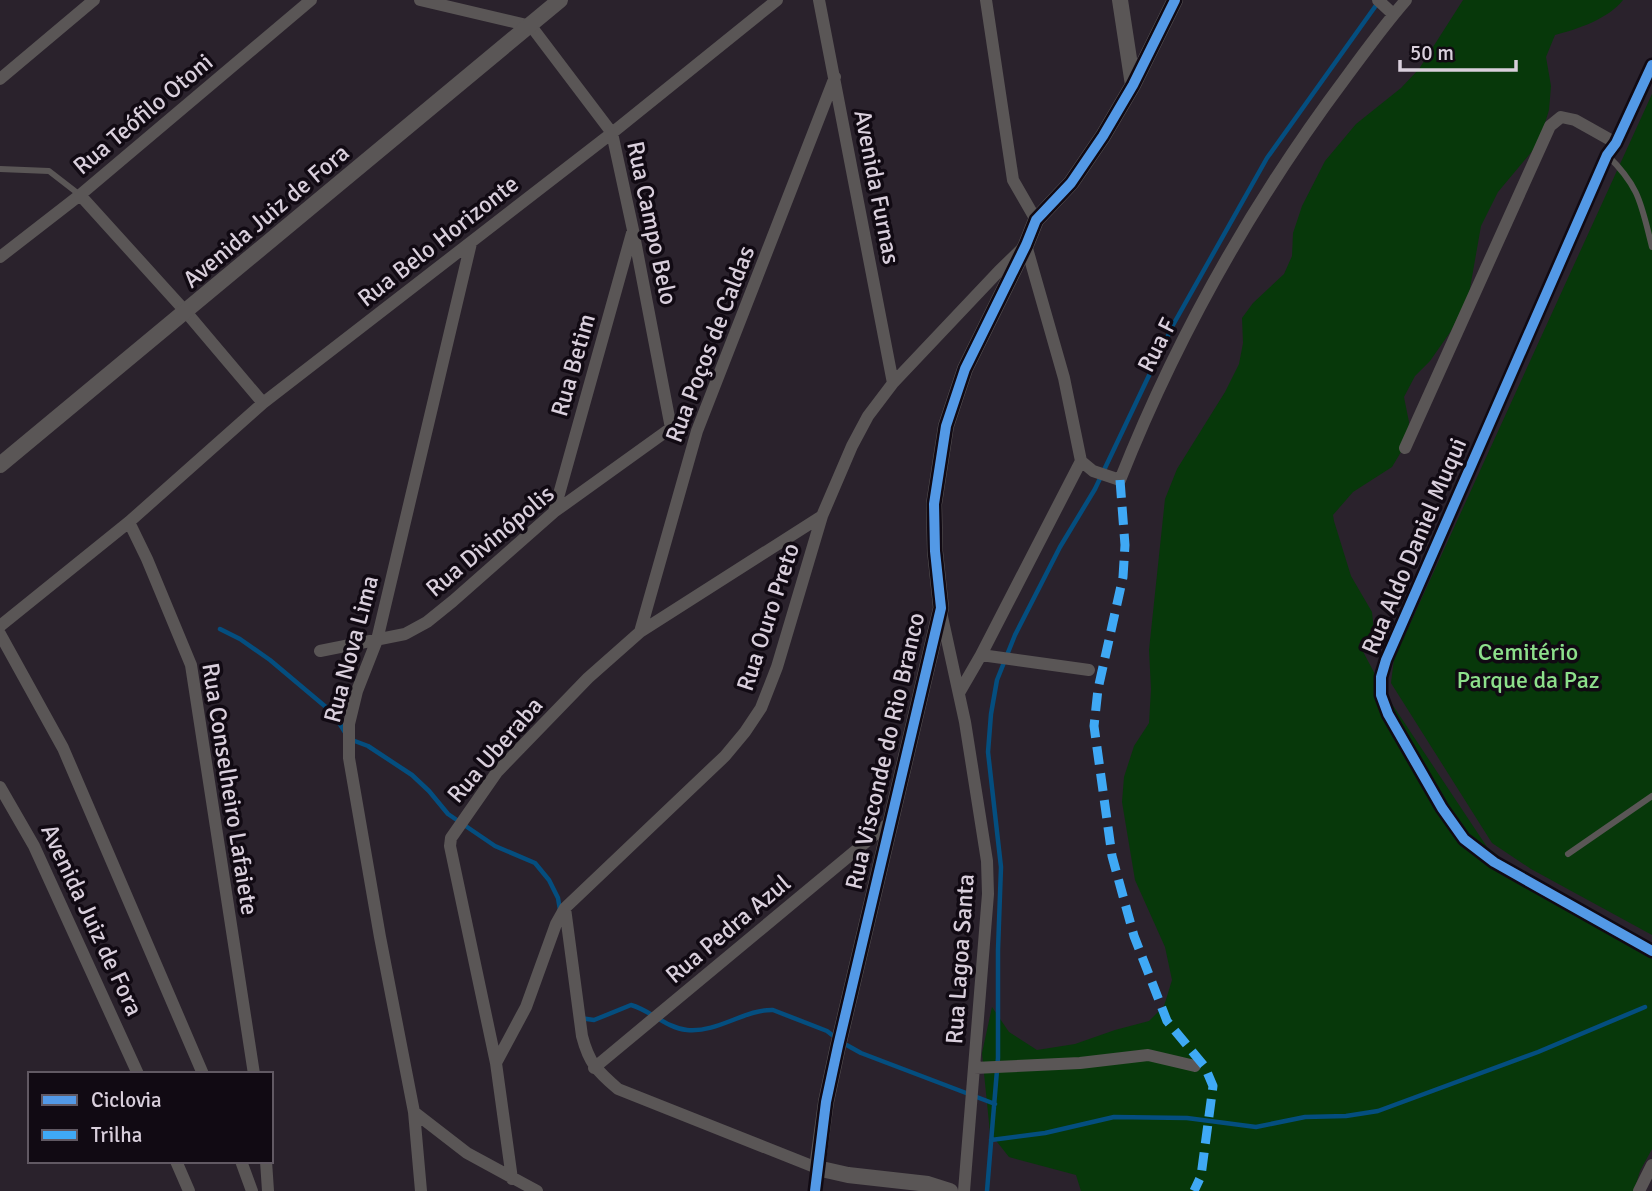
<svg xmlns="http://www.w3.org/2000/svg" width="1652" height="1191" font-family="Signika,sans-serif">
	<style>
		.green { fill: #07380a }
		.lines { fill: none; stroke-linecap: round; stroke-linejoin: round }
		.stream { stroke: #044e7f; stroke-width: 4.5 }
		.service { stroke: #5a5656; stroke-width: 6 }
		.minor { stroke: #5a5656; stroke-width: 12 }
		.tertiary { stroke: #5a5656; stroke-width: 16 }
		.quiet { stroke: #3fa9f5; stroke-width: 9; stroke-dasharray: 18 9; stroke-linecap: butt }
		.cycleway-casing { stroke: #110a13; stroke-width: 15 }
		.cycleway { stroke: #5399e6; stroke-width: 10 }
		.labels { text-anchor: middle; stroke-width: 7; stroke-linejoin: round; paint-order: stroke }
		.street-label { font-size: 24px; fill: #d9cfdc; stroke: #110a13 }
		.park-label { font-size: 24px; fill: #8de08b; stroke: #110a13 }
	</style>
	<rect width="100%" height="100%" fill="#2a222c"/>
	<path class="green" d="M1463 0H1623C1608 19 1578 29 1555 35L1546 57 1551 86 1549 110 1539 143 1498 192 1481 226 1469 294 1451 331 1430 361 1415 376 1404 397 1409 422 1407 442 1392 467 1353 492 1333 515 1334 521 1351 576 1372 612 1374 631 1359 644 1386 695 1487 847 1540 889 1652 959V1149L1640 1171 1634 1191H1081L1076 1175 1009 1157 990 1133 982 1053 992 1007 1009 1032 1037 1050 1075 1044 1115 1030 1149 1021 1164 1006 1172 980 1165 947 1135 880 1122 802 1124 777 1134 746 1149 723 1151 689 1149 650 1165 499 1177 469 1225 392 1239 364 1243 343 1242 318 1253 303 1284 274 1292 256 1293 233 1302 206 1325 161 1356 124 1401 88 1419 69Z
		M1652 94V935L1531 869 1492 843 1391 683 1394 659Z"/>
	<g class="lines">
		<path class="stream" d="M220 629 240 639 270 660 333 713 346 734
			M352 740 368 746 412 775 429 791 448 814 495 846 535 863 549 880 558 898 560 910
			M580 1018 594 1020 631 1005C650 1010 666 1028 687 1030 718 1033 745 1009 773 1010L827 1031 836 1038
			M843 1043 861 1053 995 1104
			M991 1140 1045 1133 1114 1117 1187 1118 1256 1127 1305 1117 1346 1116 1378 1111 1538 1052 1645 1007
			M987 1191 998 1058V950L1001 867 988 752 991 714 997 680 1015 635 1060 547 1095 489 1173 325 1267 158 1377 4"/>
		<path class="service" d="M1607 155C1640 187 1641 204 1652 247
			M0 169 49 171 80 195
			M1568 854 1652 796"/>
		<path class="minor" d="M420 0 531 26 612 133 633 230 671 428
			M819 0 893 383
			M986 0 1013 180 1036 220
			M1378 0 1393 14
			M1652 65 1616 143 1607 155 1386 660 1381 677V695L1388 714 1442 808 1464 839 1494 862 1652 951
			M0 79 94 0
			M80 195 186 312 263 403
			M0 257 80 195 311 0
			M1405 448 1550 126 1561 117 1575 120 1616 143
			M554 512 632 233
			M129 522 147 559 191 665 254 1074
			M941 612 965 722 987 861 988 894 964 1191
			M0 626 129 522 263 403 612 133 777 0
			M640 632 697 431 835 77
			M0 634 63 748 203 1074
			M320 651 405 634 427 622 453 601 554 512 671 428
			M981 655 1089 670
			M959 693 981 655 1081 461
			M0 787 34 846 138 1074
			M565 908 582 1036C589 1063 597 1071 618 1089L817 1168 815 1191
			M496 1063 526 1007 556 924 565 908 725 756 745 732 761 708 777 667 822 516 852 446 868 416 893 383 999 271 1026 245 1064 378 1081 461 1093 471 1120 480C1177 336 1254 200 1347 76 1366 50 1385 24 1406 0
			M594 1068 890 822
			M974 1068 1080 1063 1148 1055 1195 1066
			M414 1112 467 1153 537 1191
			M176 1161 189 1191
			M241 1161 252 1191
			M266 1161 268 1191
			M512 1179 496 1063 450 846 451 838 497 772 588 678 640 632 822 516
			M421 1191 414 1112 380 937 349 758V724L357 691 377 640 471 243
			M1639 1191 1652 1165"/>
		<path class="tertiary" d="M1120 0 1133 85
			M0 465 560 0
			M950 1191 928 1184 848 1175 817 1168 826 1102 838 1046 941 608 935 551 934 504 946 426 965 369 1026 245 1036 220 1071 183 1103 136 1133 85 1175 0"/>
		<path class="quiet" d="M1120 480 1125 545 1123 577 1098 689 1094 726 1112 856 1134 936 1167 1021 1205 1067 1213 1086 1201 1176 1194 1191"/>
		<defs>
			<path id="cycleway" d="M1652 65 1616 143 1607 155 1386 660 1381 677V695L1388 714 1442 808 1464 839 1494 862 1652 951
				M815 1191 826 1102 838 1046 941 608 935 551 934 504 946 426 965 369 1026 245 1036 220 1071 183 1103 136 1133 85 1175 0"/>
		</defs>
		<use href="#cycleway" class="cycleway-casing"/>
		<use href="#cycleway" class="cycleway"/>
	</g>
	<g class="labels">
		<g class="street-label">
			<text transform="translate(143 114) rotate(-40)" y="8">Rua Teófilo Otoni</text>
			<text transform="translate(877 187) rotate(79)" y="8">Avenida Furnas</text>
			<text transform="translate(266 216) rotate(-40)" y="8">Avenida Juiz de Fora</text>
			<text transform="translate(652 223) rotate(78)" y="8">Rua Campo Belo</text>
			<text transform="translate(438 241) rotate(-38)" y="8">Rua Belo Horizonte</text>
			<text transform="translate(710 344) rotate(-69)" y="8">Rua Poços de Caldas</text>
			<text transform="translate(1157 345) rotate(-63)" y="8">Rua F</text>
			<text transform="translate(573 365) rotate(-74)" y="8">Rua Betim</text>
			<text transform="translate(490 541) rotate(-40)" y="8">Rua Divinópolis</text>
			<text transform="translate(1414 546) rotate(-67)" y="8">Rua Aldo Daniel Muqui</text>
			<text transform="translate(768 617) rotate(-72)" y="8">Rua Ouro Preto</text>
			<text transform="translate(351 649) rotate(-75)" y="8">Rua Nova Lima</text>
			<text transform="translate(495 750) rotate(-49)" y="8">Rua Uberaba</text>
			<text transform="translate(885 751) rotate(-77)" y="8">Rua Visconde do Rio Branco</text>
			<text transform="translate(230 789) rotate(81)" y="8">Rua Conselheiro Lafaiete</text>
			<text transform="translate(92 920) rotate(65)" y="8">Avenida Juiz de Fora</text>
			<text transform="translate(728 929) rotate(-40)" y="8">Rua Pedra Azul</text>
			<text transform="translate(960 959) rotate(-86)" y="8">Rua Lagoa Santa</text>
		</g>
		<g class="park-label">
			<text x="1528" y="660">Cemitério<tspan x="1528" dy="28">Parque da Paz</tspan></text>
		</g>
	</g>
	<rect x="28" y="1072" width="245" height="91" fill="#110a13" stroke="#615963" stroke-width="2"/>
	<rect x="42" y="1095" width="35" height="10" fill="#5399e6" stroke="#615963" stroke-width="2"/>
	<text x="91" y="1107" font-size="21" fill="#d9cfdc">Ciclovia</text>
	<rect x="42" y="1130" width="35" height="10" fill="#3fa9f5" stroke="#615963" stroke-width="2"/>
	<text x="91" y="1142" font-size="21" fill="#d9cfdc">Trilha</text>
	<path d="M1400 60v10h116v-10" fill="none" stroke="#d9cfdc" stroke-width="3.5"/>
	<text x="1410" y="60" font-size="21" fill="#d9cfdc" stroke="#110a13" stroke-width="5" paint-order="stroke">50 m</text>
</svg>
